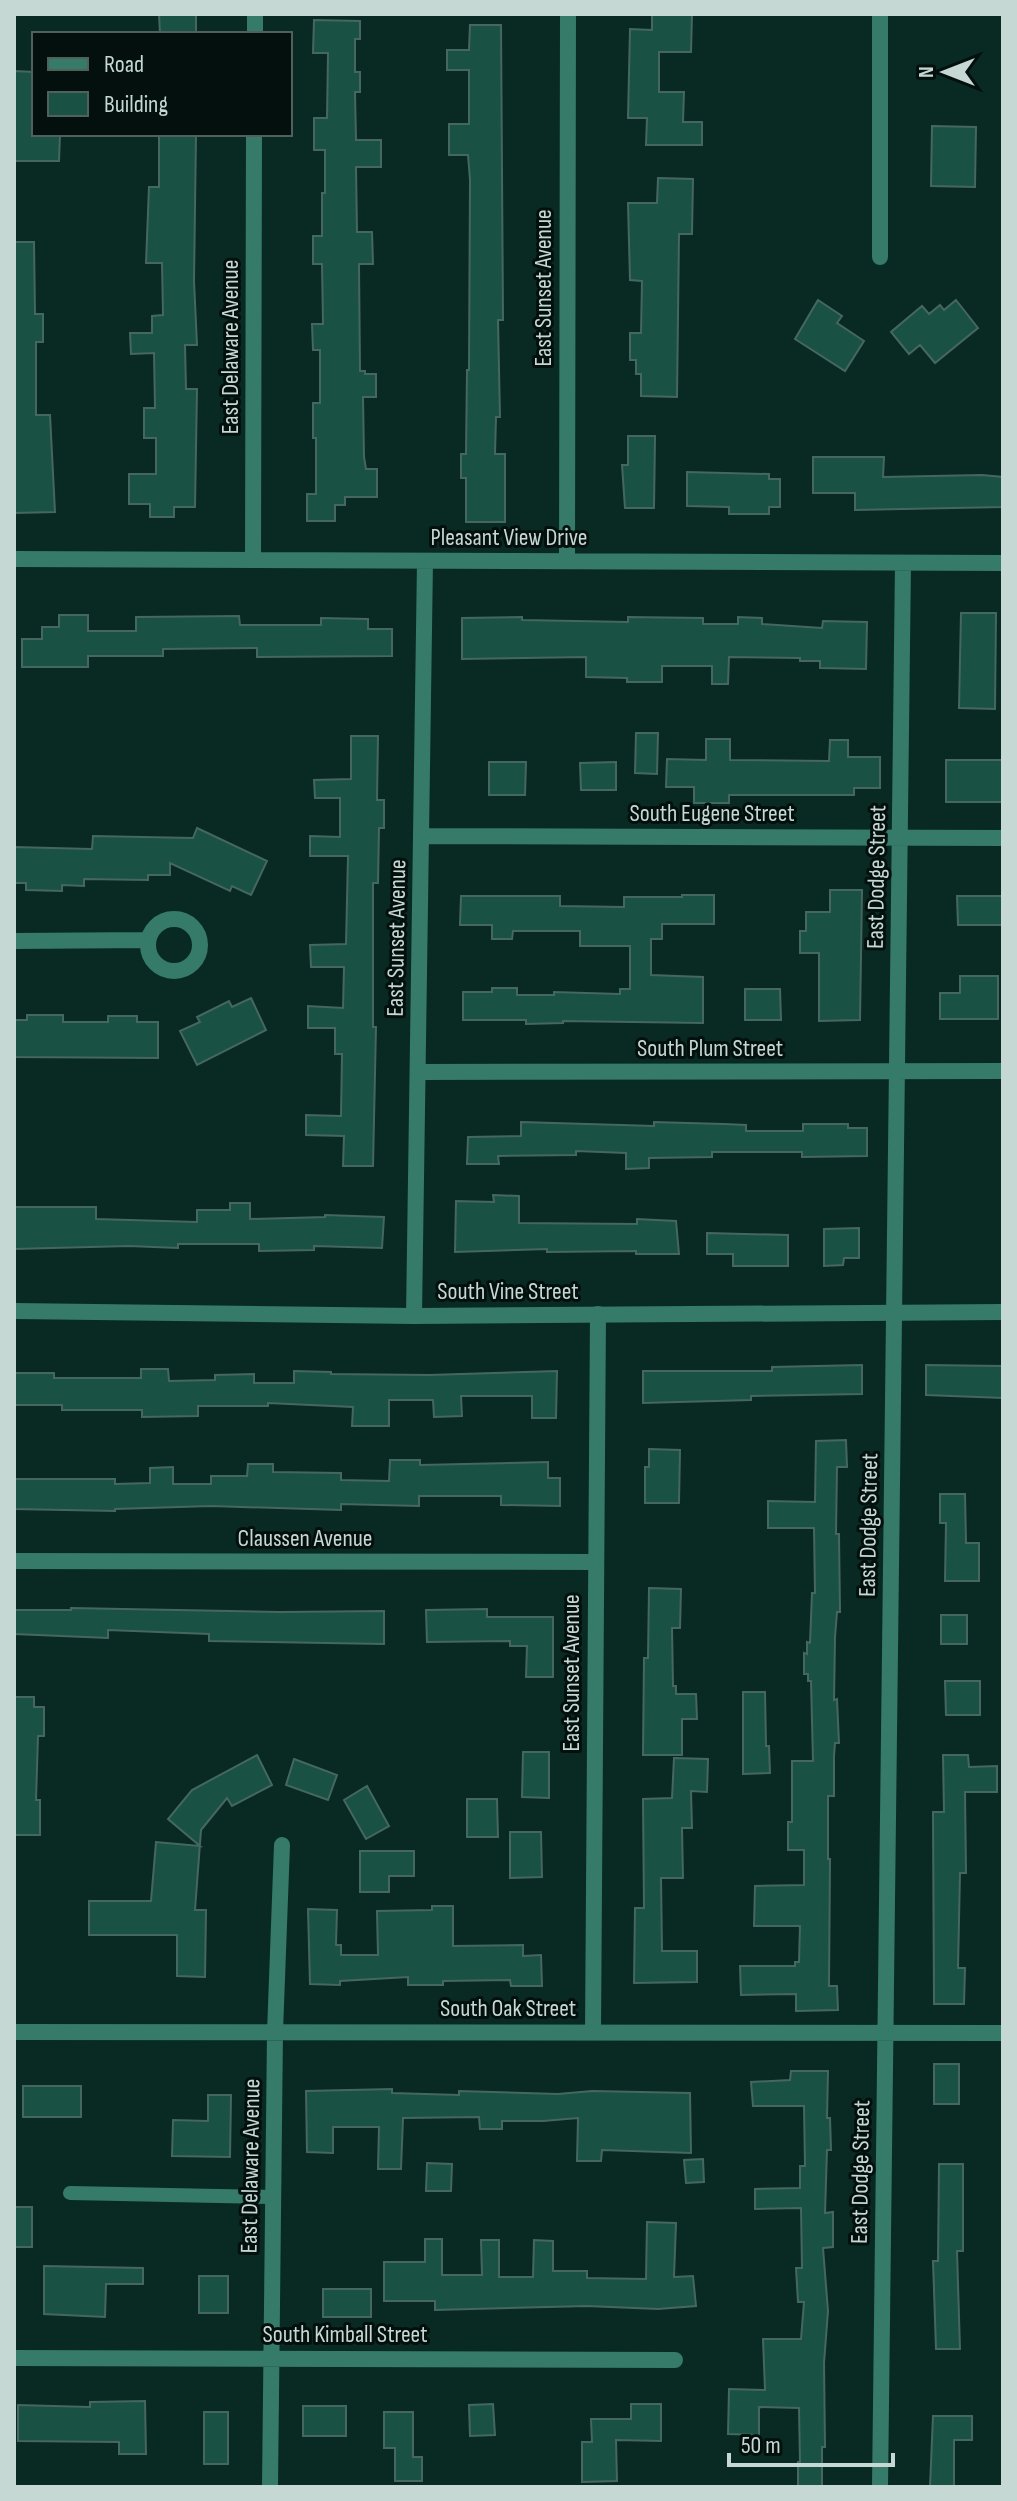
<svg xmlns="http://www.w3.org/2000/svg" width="1017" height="2501" font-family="'Sofia Sans Condensed',sans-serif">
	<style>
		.building { fill: #195145; stroke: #46675f; stroke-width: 2 }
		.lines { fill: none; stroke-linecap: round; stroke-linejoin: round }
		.service { stroke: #367a6a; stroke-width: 14 }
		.minor { stroke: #367a6a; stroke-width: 16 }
		.tertiary { stroke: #367a6a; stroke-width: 16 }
		.labels { text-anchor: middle; stroke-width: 6; stroke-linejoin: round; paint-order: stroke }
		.street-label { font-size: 24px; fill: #c6d8d3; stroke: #04100d }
	</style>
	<rect width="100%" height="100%" fill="#082a23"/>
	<path class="building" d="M159 14H196V34H160Z
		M652 14H692L691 52H659V92H684L683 122H702V145H646L647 118H628L630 29 652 30Z
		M314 20 360 21V39H355V72H360V92H355L356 140H381V167H356L357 232H372L373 264H359L360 371H365V374H376V397H363L364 457 366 469H377V497H345V505H335V521H307V494H316V438H313V403H320V350H313L312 324H323L322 264H313V236H322V193H325V150H314V118H327L328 53H313Z
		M470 25H501L503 320H498L500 417H496L495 454H505V522H466V478H461V454H466L467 370H469L470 180 468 155H449V124H469V70H447V50H469Z
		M14 71 34 72V134H60L59 161H14Z
		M932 126 976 127 975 187 931 186Z
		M159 134H196L194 281 197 345H185L186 389H197L195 507H174V517H150V504H129V474H156V438H144V408H155L154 353 131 354 130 333H152V316L163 315 162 263H146L149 187H159Z
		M658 178 693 179 692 234H679L677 397 641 396V374H636V360H630V333H641L642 281 630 280 628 203H657Z
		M14 242H34L35 314H43V342H36V415H50L55 512 15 513Z
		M818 300 842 316 837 323 864 341 845 371 795 339Z
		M956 300 978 328 935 363 920 345 909 354 891 332 922 306 929 314 940 305 944 310Z
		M628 436H655L654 508H625L622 465H628Z
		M813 457H884L883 477 982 475 1003 477V507L855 510V493H813Z
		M687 472 769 474V479H780V507H769V514H729V507L687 506Z
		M961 613H996L995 709 959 708Z
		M59 615H88V631H136V617L239 616 240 625H321V618L368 619V629H392V656L257 657V648L163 649V656H88V667H22V639H42V627H59Z
		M522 617V620L628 622V617L703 618V624H738V617L762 618V624L822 628 823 621 867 622 866 669 820 668V661H800V658L729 657 728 684H712V666H662V682H627V678L586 677V657L462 659V618Z
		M636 733H658L657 774 635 773Z
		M351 736H378L377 800H384V828H379L378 883H373V1027H376L373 1166H343L344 1136 306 1135V1115L341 1116 342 1054H335V1028H308V1006L343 1008 344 967H311L310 945 346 944 348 856H310V836L340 837V798H315L314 780 351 779Z
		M706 739H730V760L829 761 830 740H848V757H880V788H854V795H729V803H694V787H666L667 759 706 760Z
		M946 760H1003V802H946Z
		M489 762H526L525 795H489Z
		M616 762V790H581L580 763Z
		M197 828 267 861 251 895 232 886 230 891 170 863V875H148V880L84 879V886L62 885V891L26 890V883H14V847L92 849 93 836 193 838Z
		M830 890H862L860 1020 819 1021V953H800V931H806V912H830Z
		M682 895H714V924H662V939H651V975L703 977V1023L563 1021V1023L526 1024V1020H463V992H492V988H517V995H554V992L620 994V989H630V946H580V931H513L512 939H492V925H460L461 896H560V906L624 907V897H682Z
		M957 896H1003V925H958Z
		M960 976H998V1019H940V993H960Z
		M745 989H780L781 1020H745Z
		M251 998 266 1030 197 1065 180 1031 200 1022 197 1017 229 1001 232 1007Z
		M27 1015H63V1022H108V1016H137V1022H158V1058L14 1057V1020H27Z
		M521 1122 654 1126V1122L724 1124 746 1125V1131H803V1124H848V1128H867V1156L802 1157V1152H712V1157L649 1158V1168L626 1169V1153L576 1151V1155L498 1156 499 1164H467L468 1137 521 1136Z
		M493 1195 519 1196V1223L637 1224V1219L676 1221 679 1254H636V1251L547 1252V1249L455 1252 456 1201 494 1202Z
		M230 1203H250V1219L325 1217V1215L384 1217 382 1248 314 1246V1250L259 1251V1244H178V1248L129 1246 14 1249V1207H96V1219L197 1222V1210H230Z
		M859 1228V1258H844L843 1265 824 1266V1229Z
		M707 1233 788 1235V1266H733V1254H707Z
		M862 1365V1394L751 1396V1400L643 1403V1371H772V1367Z
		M926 1365 1003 1366V1398L926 1395Z
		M141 1369H168L169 1381 215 1380V1375L254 1374V1383H294V1371L331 1372V1374L429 1375 557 1371 556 1418H532V1396H461L462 1416 434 1417 433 1400H389V1426H352L353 1407 268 1403V1406H198V1416L142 1417V1410H62V1405H14V1373H54V1378H141Z
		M846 1440 847 1467H837L836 1534H839L840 1612H837L835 1637 834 1700 837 1699 839 1743H835L834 1756V1796H828V1859H830L829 1986H837L838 2010 796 2011V1994L741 1995 740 1966H795V1962H799L800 1926H754L755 1886 804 1885V1850H788V1822H792V1761H813L811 1681H808V1674H804V1653L807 1654V1642L810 1643 812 1593H815L814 1528H768V1501L815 1502 816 1441Z
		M649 1449 680 1450 679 1503H645V1467H649Z
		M390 1460H420V1465L548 1462V1478H560V1506L501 1505V1496H419V1506L341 1504V1510L211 1506 115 1509V1511L14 1509V1479H115V1484L150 1483V1468L173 1467V1484H211V1476H247L248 1464H273V1472L341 1473V1480L389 1481Z
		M940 1494H965L966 1543H979V1581H945L946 1523H940Z
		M649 1588 681 1589 680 1628H672L673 1686H676V1694H696L697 1719H682V1755H643L644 1658H648Z
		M71 1608 279 1612 384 1611V1644L209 1641V1634L108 1630V1638L14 1634V1610H71Z
		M487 1609V1617H553V1677H526L527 1646H510V1641L427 1642 426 1610Z
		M941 1615H967V1644H941Z
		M945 1681H980V1715H946Z
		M743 1692H765L766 1746H769L770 1773 743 1774Z
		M14 1697H34V1707H44V1736H38L36 1800H40V1835H14Z
		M523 1752H549V1798L522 1797Z
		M257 1755 272 1785 232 1806 227 1798 201 1830 195 1910H206L205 1977 177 1976V1935H89V1901H151L156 1842 200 1846 168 1819 192 1790Z
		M943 1755H968L969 1767 997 1766V1792H965L966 1873H960L958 1968H965L964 2004H934L933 1812H944Z
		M674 1758 708 1759 707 1792 691 1791 692 1828H682L683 1878H661L662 1951H697V1982L634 1983 635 1908H644L643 1799 672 1798Z
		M294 1759 337 1775 328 1800 286 1785Z
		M367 1786 389 1826 366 1839 344 1800Z
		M467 1799H497L498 1837H467Z
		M510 1832H541L542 1877 510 1878Z
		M360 1851H414V1876H389V1892H360Z
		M432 1906H453V1946L523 1945V1956L541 1955 542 1986H511L510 1980 443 1981V1985H408V1977L340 1981V1985L310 1984 308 1909 337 1910 336 1945H341V1955H378L377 1911 432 1910Z
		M934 2064H959V2104H934Z
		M791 2071H828L827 2118H830L831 2150H827L825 2213 833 2212V2247L823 2248 828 2311 824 2363 825 2447H822V2487H798V2462H800L799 2408 759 2407V2435L728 2434 729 2389 765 2390 763 2339H801L804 2302H798L796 2268H802L801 2208 755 2209V2189L800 2188V2166H805L804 2106H753L751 2082 790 2080Z
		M23 2086H81V2117H23Z
		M392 2089V2093L459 2095V2091L558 2094 592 2091 690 2093 691 2153 602 2150 601 2161H577L578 2118 543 2121H502V2129H480L479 2117 403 2118 401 2169H378L379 2127H333V2153L307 2152 306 2091Z
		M208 2095H231L230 2157 172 2156 173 2120 208 2121Z
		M703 2159 704 2182 686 2183 684 2160Z
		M427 2163 452 2164 451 2191H426Z
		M939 2164H963V2251H957L960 2349H936L933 2261H938Z
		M14 2207H32V2247H14Z
		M647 2222 676 2223 674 2277 693 2276 696 2306 658 2309 587 2306 435 2310V2301H384V2262H425V2239H442V2275H482L481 2240H499V2277H533L534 2240 553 2241V2271H587V2278L646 2279Z
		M44 2266 143 2268V2284H106L105 2317 44 2314Z
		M199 2276H228V2313H199Z
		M323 2289H371V2317H323Z
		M145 2401 146 2454H119V2442L18 2441V2405L90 2407V2402Z
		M493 2404 495 2435 470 2436 469 2405Z
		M631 2404H661V2441L616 2440 617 2481 582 2482V2442H592L591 2419H631Z
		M303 2406H346V2436H303Z
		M204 2412H228V2464H204Z
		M384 2412H413V2457H422V2481H395V2448H384Z
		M933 2416H972V2440H954V2487H930Z"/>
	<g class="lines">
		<path class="service" d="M70 2193 273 2197"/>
		<path class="minor" d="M880 14V257
			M255 34V14
			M14 559 1003 563
			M253 560 254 134
			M567 561 568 14
			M421 836 1003 838
			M148 945a26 26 0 1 1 52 0a26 26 0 1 1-52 0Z
			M14 941 147 940
			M418 1072 1003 1071
			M414 1316 425 561
			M14 1561 596 1562
			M14 2032 1003 2033
			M593 2032 598 1314
			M14 2358 675 2360
			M270 2487 275 2032 282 1845
			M880 2487 903 563"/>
		<path class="tertiary" d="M14 1311 414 1316 1003 1312"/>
	</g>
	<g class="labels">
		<g class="street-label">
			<text transform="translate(543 288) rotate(-90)" y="8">East Sunset Avenue</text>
			<text transform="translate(230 347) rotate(-90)" y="8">East Delaware Avenue</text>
			<text x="509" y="545">Pleasant View Drive</text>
			<text x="712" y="821">South Eugene Street</text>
			<text transform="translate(876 877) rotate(-89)" y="8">East Dodge Street</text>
			<text transform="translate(396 938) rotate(-89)" y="8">East Sunset Avenue</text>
			<text x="710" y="1056">South Plum Street</text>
			<text x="508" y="1299">South Vine Street</text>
			<text transform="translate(868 1525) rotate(-89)" y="8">East Dodge Street</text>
			<text x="305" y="1546">Claussen Avenue</text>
			<text transform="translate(571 1673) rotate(-90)" y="8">East Sunset Avenue</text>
			<text x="508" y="2016">South Oak Street</text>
			<text transform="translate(250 2166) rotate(-89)" y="8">East Delaware Avenue</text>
			<text transform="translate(860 2172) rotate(-89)" y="8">East Dodge Street</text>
			<text x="345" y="2342">South Kimball Street</text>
		</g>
	</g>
	<rect width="1017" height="2501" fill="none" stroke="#c6d8d3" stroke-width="32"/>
	<rect x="32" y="32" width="260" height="104" fill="#04100d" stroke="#52605c" stroke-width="2"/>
	<rect x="48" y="58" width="40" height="12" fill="#367a6a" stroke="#52605c" stroke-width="2"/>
	<text x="104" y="72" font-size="24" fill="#c6d8d3">Road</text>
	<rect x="48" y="92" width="40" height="24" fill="#195145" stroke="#52605c" stroke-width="2"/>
	<text x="104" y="112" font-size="24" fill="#c6d8d3">Building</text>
	<g transform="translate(945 72) rotate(270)" stroke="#04100d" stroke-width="6" paint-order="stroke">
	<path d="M0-6L14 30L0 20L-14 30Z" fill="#c6d8d3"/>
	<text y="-12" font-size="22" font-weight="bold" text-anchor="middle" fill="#c6d8d3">N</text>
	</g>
	<path d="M729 2453v12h164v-12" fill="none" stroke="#c6d8d3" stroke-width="4"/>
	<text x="741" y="2453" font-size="24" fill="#c6d8d3" stroke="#04100d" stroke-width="6" paint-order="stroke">50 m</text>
</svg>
